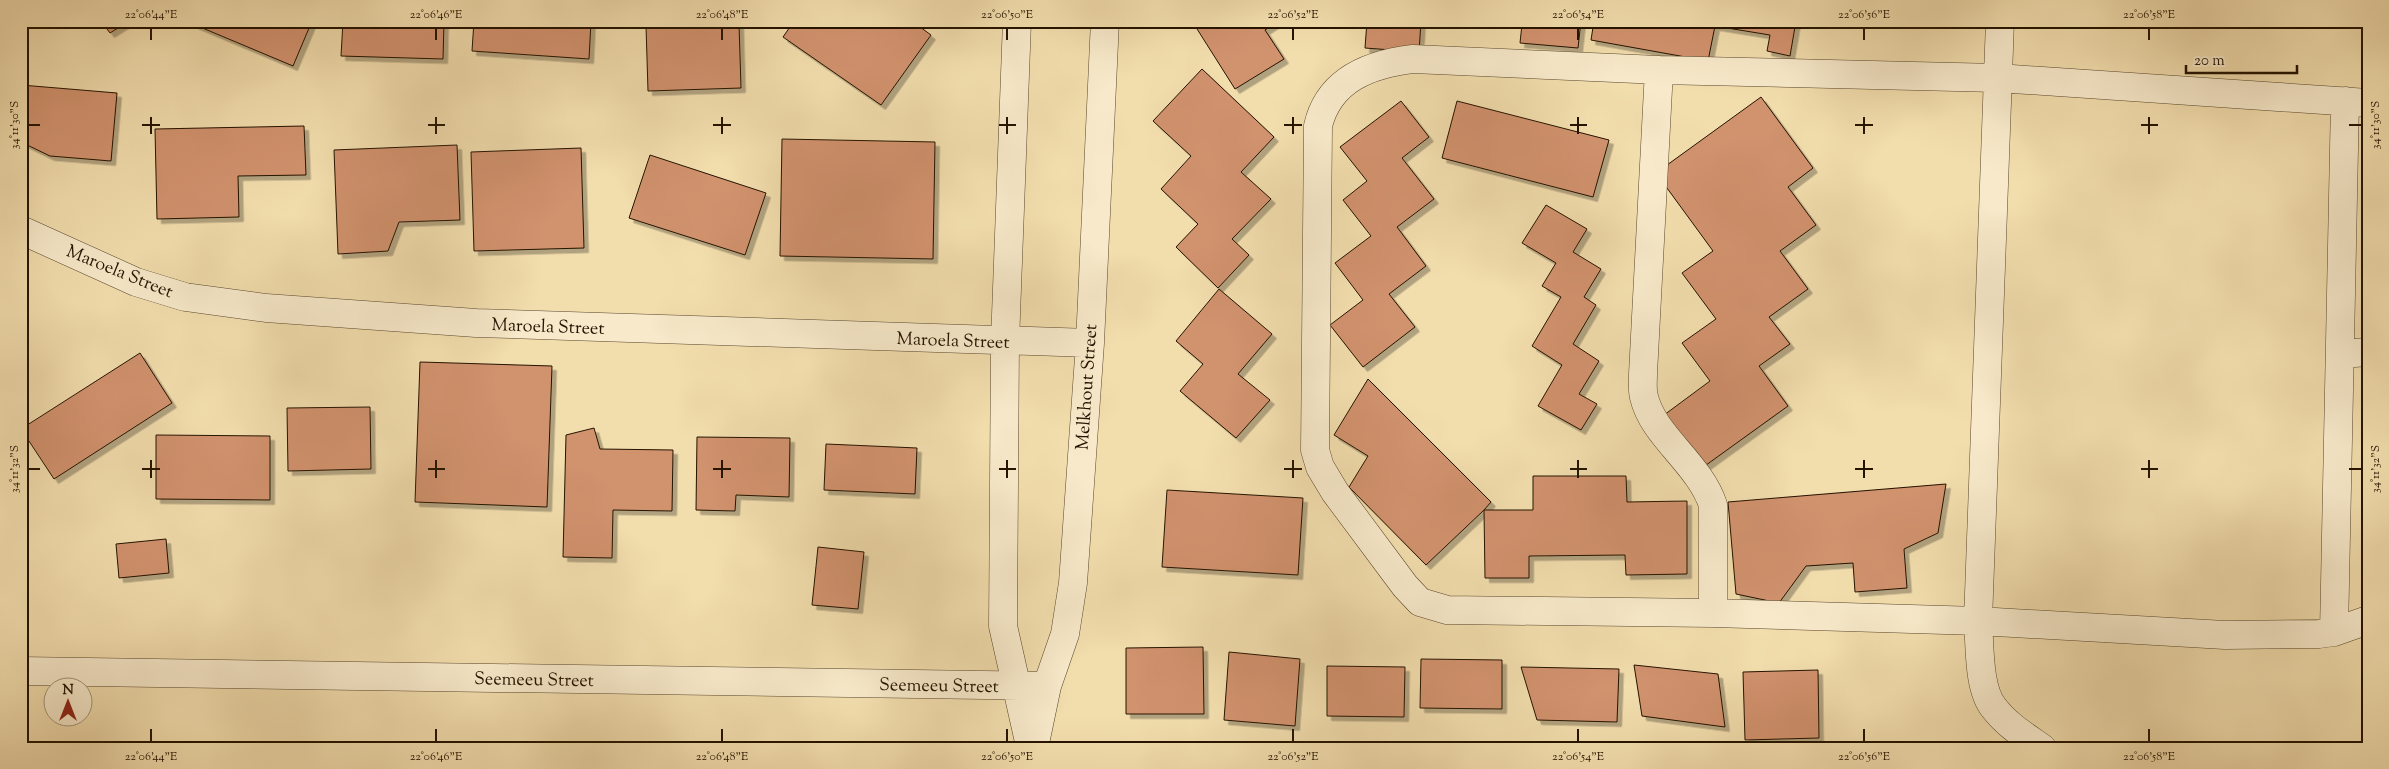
<svg xmlns="http://www.w3.org/2000/svg" width="2389" height="769" font-family="'Sorts Mill Goudy',serif">
	<style>
		.building { fill: #d1926e; stroke: #241300; filter: url(#shadow) }
		.lines { fill: none; stroke-linecap: round; stroke-linejoin: round }
		.street-casing { stroke: #58462b; stroke-width: 29 }
		.street { stroke: #f7e9ca; stroke-width: 28 }
		.ticks { fill: none; stroke: #241300; stroke-width: 2 }
		.labels { text-anchor: middle; stroke-width: 4; stroke-linejoin: round; paint-order: stroke }
		.street-label { font-size: 18px; fill: #241300; stroke: #f7e9ca }
		.neatline { fill: none; stroke: #241300; stroke-width: 2 }
		.ticks-label { font-size: 12px; text-anchor: middle; fill: #241300 }
	</style>
	<defs>
		<filter id="shadow"><feDropShadow dx="4.5" dy="4.5" stdDeviation="0" flood-color="#0004"/></filter>
	</defs>
	<rect width="100%" height="100%" fill="#f2ddad"/>
	<filter id="stains"><feTurbulence type="fractalNoise" baseFrequency=".004" numOctaves="4"/><feColorMatrix values="0 0 0 0 .2 0 0 0 0 .09 0 0 0 0 .02 0 0 0 .5 -.17"/></filter>
	<radialGradient id="worn" r=".72"><stop offset=".6" stop-color="#630" stop-opacity="0"/><stop offset="1" stop-color="#630" stop-opacity=".3"/></radialGradient>
	<path class="building" d="M101 21H129L110 33Z
		M194 21H312L293 66 193 24Z
		M343 21H444L443 59 341 56Z
		M474 21H591L589 59 472 51Z
		M794 21H912L931 35 881 105 783 37Z
		M1192 21H1279L1265 30 1284 59 1235 89Z
		M1367 21H1421L1419 52 1365 48Z
		M1483 21H1581L1578 48 1520 43 1522 24Z
		M1594 21H1796L1790 56 1767 51 1770 35 1715 26 1708 61 1591 40Z
		M739 24 741 88 648 91 646 26Z
		M1202 69 1274 137 1241 172 1271 199 1232 239 1249 255 1218 288 1176 247 1198 224 1161 189 1191 156 1153 121Z
		M21 85 117 93 111 161 50 156 21 142Z
		M1761 97 1813 168 1788 187 1816 225 1780 251 1808 289 1769 317 1790 344 1759 366 1788 406 1702 468 1664 415 1710 381 1682 343 1716 319 1682 273 1713 251 1656 173Z
		M1401 101 1429 137 1402 158 1434 199 1397 227 1426 266 1389 294 1415 327 1363 367 1330 325 1363 300 1335 263 1371 236 1343 200 1367 181 1340 147Z
		M1457 101 1609 140 1593 197 1442 158Z
		M304 126 306 175 238 176 239 217 157 219 155 129Z
		M782 139 935 142 933 259 780 256Z
		M457 145 460 220 399 222 388 251 338 254 334 150Z
		M581 148 584 248 474 251 471 152Z
		M650 155 766 193 745 255 629 218Z
		M1546 205 1587 229 1573 252 1601 269 1584 297 1596 305 1573 344 1599 361 1579 394 1597 404 1581 430 1538 406 1562 365 1532 346 1561 297 1542 286 1556 263 1522 243Z
		M1219 289 1272 334 1238 374 1270 400 1236 438 1180 391 1203 364 1176 341Z
		M140 353 172 403 54 479 21 429Z
		M420 362 552 366 547 507 415 502Z
		M1368 379 1491 502 1484 510 1426 565 1349 487 1368 456 1334 435Z
		M370 407 371 469 288 471 287 408Z
		M594 428 600 449 673 450 672 511 613 510 612 558 563 557 566 435Z
		M156 435 270 436V500L156 499Z
		M697 437 790 438 789 497 736 495 735 511 696 510Z
		M826 444 917 448 915 494 824 490Z
		M1533 476H1626L1627 502 1687 501V574L1626 575 1625 555 1529 556V578H1485L1484 510H1533Z
		M1946 484 1938 533 1904 549 1907 588 1855 592 1853 563 1806 566 1779 603 1736 594 1728 502Z
		M1167 490 1303 498 1298 575 1162 567Z
		M166 539 169 573 119 578 116 544Z
		M818 547 864 552 858 609 812 605Z
		M1203 647 1204 714H1126V648Z
		M1229 652 1300 659 1295 726 1224 720Z
		M1421 659 1502 660V709L1420 708Z
		M1634 665 1718 674 1725 727 1642 716Z
		M1327 666 1405 667 1404 717 1327 716Z
		M1521 667 1619 669 1617 722 1537 720Z
		M1818 670 1819 738 1745 740 1743 672Z"/>
	<g class="lines">
		<defs>
			<path id="street" d="M1017 21 1005 342 1003 626 1030 746
				M2000 21 1978 621C1980 645 1978 689 1994 708 2007 725 2025 736 2042 748
				M1659 70 1643 374C1643 381 1642 390 1644 397 1653 436 1699 463 1713 505V613
				M2368 103 1998 78 1659 70 1413 59C1370 64 1329 79 1318 126L1315 450 1320 467 1335 492 1405 586 1420 602 1447 610 1713 613 1978 621 2225 635 2319 634 2334 632 2368 620
				M21 230 136 282 185 297 266 308 476 323 1090 343
				M2340 354 2368 352
				M2334 632 2345 101
				M21 671 1047 686
				M1034 748 1047 686 1065 634 1073 583 1090 343 1105 21"/>
		</defs>
		<use href="#street" class="street-casing"/>
		<use href="#street" class="street"/>
	</g>
	<path class="ticks" d="M151 28V40M436 28V40M722 28V40M1007 28V40M1293 28V40M1578 28V40M1864 28V40M2149 28V40M151 117V134M436 117V134M722 117V134M1007 117V134M1293 117V134M1578 117V134M1864 117V134M2149 117V134M28 125H40M142 125H160M428 125H445M713 125H731M999 125H1016M1284 125H1302M1570 125H1587M1855 125H1873M2141 125H2158M2349 125H2362M151 460V478M436 460V478M722 460V478M1007 460V478M1293 460V478M1578 460V478M1864 460V478M2149 460V478M28 469H40M142 469H160M428 469H445M713 469H731M999 469H1016M1284 469H1302M1570 469H1587M1855 469H1873M2141 469H2158M2349 469H2362M151 729V742M436 729V742M722 729V742M1007 729V742M1293 729V742M1578 729V742M1864 729V742M2149 729V742"/>
	<g class="labels">
		<g class="street-label">
			<text transform="translate(120 271) rotate(22)" y="6">Maroela Street</text>
			<text transform="translate(548 326) rotate(2)" y="6">Maroela Street</text>
			<text transform="translate(953 340) rotate(2)" y="6">Maroela Street</text>
			<text transform="translate(1086 387) rotate(-86)" y="6">Melkhout Street</text>
			<text transform="translate(534 679) rotate(1)" y="6">Seemeeu Street</text>
			<text transform="translate(939 685) rotate(1)" y="6">Seemeeu Street</text>
		</g>
	</g>
	<rect width="2389" height="769" fill="none" stroke="#f2ddad" stroke-width="55"/>
	<g transform="translate(68 702)"><circle r="24" fill="#f7e9ca" stroke="#a39379"/>
	<path d="M0-4L9 19L0 12L-9 19Z" fill="#8f2418"/>
	<text y="-8" font-size="14" font-weight="bold" text-anchor="middle" fill="#241300">N</text>
	</g>
	<path d="M2186 65v8h111v-8" fill="none" stroke="#241300" stroke-width="2.5"/>
	<text x="2194" y="65" font-size="15" fill="#241300" stroke="#f7e9ca" stroke-width="4" paint-order="stroke">20 m</text>
	<rect x="28" y="28" width="2334" height="714" class="neatline"/>
	<g class="ticks-label">
		<text x="151" y="18">22°06'44"E</text>
		<text x="436" y="18">22°06'46"E</text>
		<text x="722" y="18">22°06'48"E</text>
		<text x="1007" y="18">22°06'50"E</text>
		<text x="1293" y="18">22°06'52"E</text>
		<text x="1578" y="18">22°06'54"E</text>
		<text x="1864" y="18">22°06'56"E</text>
		<text x="2149" y="18">22°06'58"E</text>
		<text transform="translate(14 125) rotate(-90)" y="4">34°11'30"S</text>
		<text transform="translate(2375 125) rotate(-90)" y="4">34°11'30"S</text>
		<text transform="translate(14 469) rotate(-90)" y="4">34°11'32"S</text>
		<text transform="translate(2375 469) rotate(-90)" y="4">34°11'32"S</text>
		<text x="151" y="760">22°06'44"E</text>
		<text x="436" y="760">22°06'46"E</text>
		<text x="722" y="760">22°06'48"E</text>
		<text x="1007" y="760">22°06'50"E</text>
		<text x="1293" y="760">22°06'52"E</text>
		<text x="1578" y="760">22°06'54"E</text>
		<text x="1864" y="760">22°06'56"E</text>
		<text x="2149" y="760">22°06'58"E</text>
	</g>
	<rect width="100%" height="100%" filter="url(#stains)"/>
	<rect width="100%" height="100%" fill="url(#worn)"/>
</svg>
